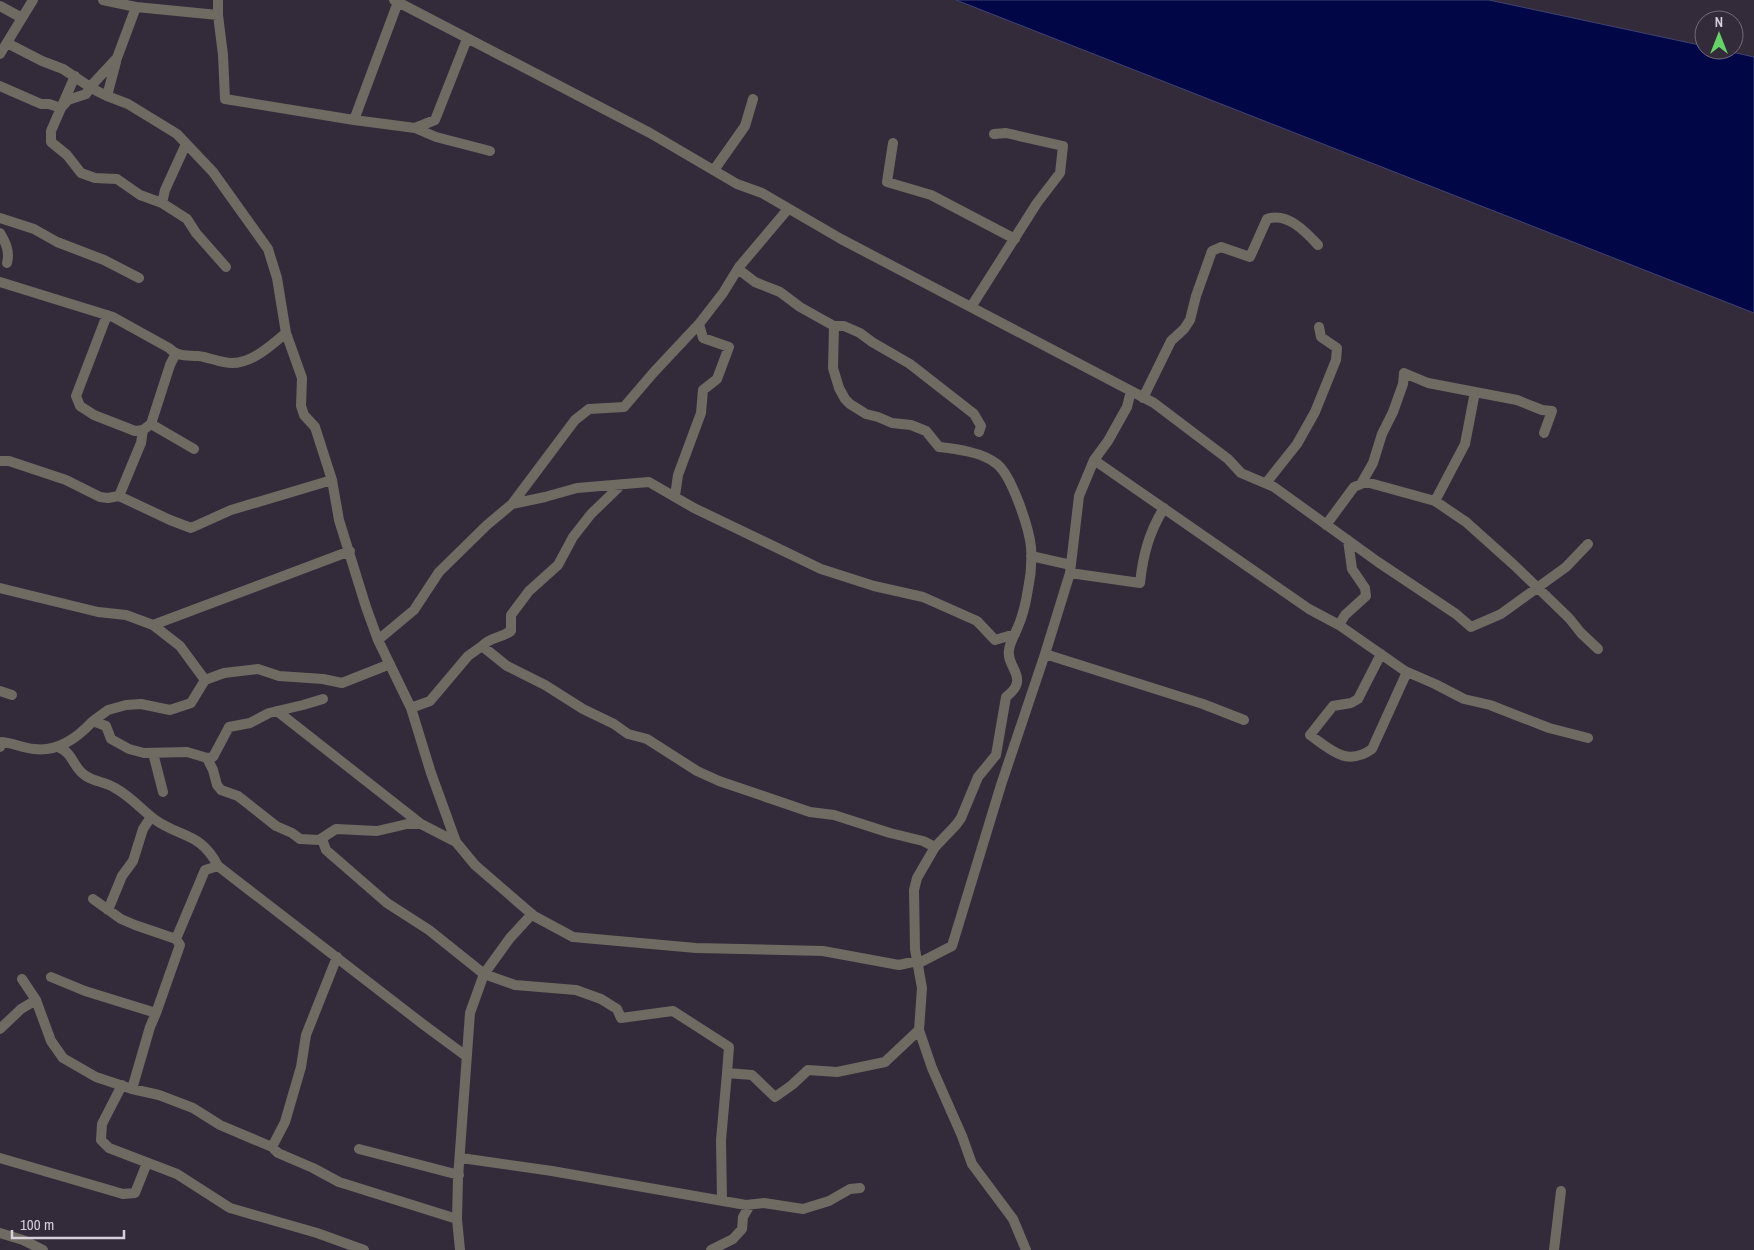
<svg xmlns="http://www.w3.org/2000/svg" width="1754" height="1250" font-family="'Archivo Narrow',sans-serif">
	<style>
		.water { fill: #010646; stroke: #414372 }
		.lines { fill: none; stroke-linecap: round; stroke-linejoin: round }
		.minor { stroke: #6f6a62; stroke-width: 10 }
	</style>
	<rect width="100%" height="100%" fill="#332a3a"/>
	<path class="water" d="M956 0H1489L1704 46V50H1723L1754 57V313Z"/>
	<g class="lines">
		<path class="minor" d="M103 0 136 7 218 15
			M218 0V15L223 55 225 99 354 120 398 2
			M394 0 650 133 737 184 762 193 841 239 1154 403 1228 459 1241 473 1274 487 1378 562 1456 614 1471 627 1501 614 1537 588 1566 567 1588 544
			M0 6 22 18
			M7 43 42 61 63 69 93 89 107 96 128 104 177 134 213 172 268 249 277 278 286 333 302 378 301 406 304 415 315 427 332 480 339 520 366 607 378 640 411 708 431 773 456 842 475 865 534 916 573 937 696 948 823 951 899 965 917 961
			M0 54 33 0
			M75 76 51 131V142L67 155 81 173 95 178 117 179 140 195 162 203
			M0 86 41 104H49L61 108 68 100 86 94 90 87 117 58 136 7
			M107 96 116 62
			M354 120 415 128 435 120 467 39
			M415 128 436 137 490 151
			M893 143 887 182 931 195 1015 239
			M186 144 165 190 162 203 187 219 196 233 226 267
			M714 170 745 126 753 99
			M0 218 34 229 57 242 104 260 139 278
			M0 233C6 243 10 252 7 263
			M738 269 755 282 780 292 800 307 834 326H844L860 333 872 342 910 364 974 414 981 426 979 432
			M0 282 113 317 169 348C178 357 186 355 198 356 209 357 220 363 232 363 253 363 271 345 286 333
			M971 307 1037 203 1060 173 1063 146 1006 133 994 134
			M107 315 76 396 80 406 94 415 135 431 143 430
			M834 326 833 368 839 388 845 399 850 404 866 414 878 417 892 423 911 425 926 431 939 447C957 449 982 452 997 464 1012 476 1029 528 1031 547 1032 560 1031 575 1028 589 1026 602 1023 616 1017 629 1014 636 1010 642 1009 650 1006 668 1031 678 1006 697L996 755 978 777 961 818 956 825 935 847 917 878 914 890 915 949 922 988 919 1030 932 1068 962 1136 972 1164 1013 1219 1026 1250
			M1143 398 1171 341 1184 329 1190 320 1196 296 1212 251 1221 247 1250 257 1267 219C1287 212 1305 231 1318 245
			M151 424 194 449
			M1094 460 1309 609 1339 625 1405 671 1435 684 1464 699 1490 705 1549 728 1588 738
			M0 461H9L66 480 100 497 108 498 119 496 170 520 191 528 231 510 332 480
			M1266 483 1297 444 1315 412 1336 360 1337 348 1321 337 1319 327
			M1361 484 1373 463 1382 434 1393 412 1403 384 1404 373 1428 383 1475 392
			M119 496 141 443 143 430 151 424 170 365 175 355
			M675 496 678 475 701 413 703 390 717 379 729 347 703 338 699 324 723 293 739 267 788 209
			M1435 501 1465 444 1475 392 1517 400 1542 410 1552 411 1544 433
			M512 504 575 420 589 409 624 407 654 372 699 324
			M1326 525 1354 487 1366 482 1435 501 1466 522 1514 565 1569 618 1581 633 1598 649
			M1031 556 1071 565
			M1070 573 1140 583C1143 555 1149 532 1164 508
			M0 588 98 612 126 615 153 625 180 646 205 680
			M153 625 350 551
			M1339 625 1345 615 1366 596 1365 588 1352 569 1348 540
			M378 640 414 610 439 572 487 525 512 504 545 497 577 488 649 482 694 508 821 569 874 586 923 597 977 621 995 640 1015 634
			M482 646C492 636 499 639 511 631V615L529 591 558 565 573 537 591 514 621 485
			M1045 654 1203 704 1244 720
			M1381 654 1358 699 1351 703 1333 706 1310 735C1331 750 1347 767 1372 749L1407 672
			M0 691 12 695
			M411 708 430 701 468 656 482 646 507 666 545 685 583 709 614 724 628 734 647 739 697 771 719 781 810 812 834 815 890 833 923 841 935 847
			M277 711 421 824
			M93 721 108 710 126 705 141 704 170 710 191 703 205 680 224 673 258 669 279 676 323 679 342 683 390 664
			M0 747 2 742C13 743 23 748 34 749 58 752 77 738 93 721L106 726 111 739 129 749 144 753 187 752 207 758 213 757 229 727 250 723 269 713 303 705 323 699
			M58 747C74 753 73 769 86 776 95 782 106 782 115 788 130 796 141 809 154 819 180 838 201 832 218 866L424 1025 466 1056
			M153 753 163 792
			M207 758 213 770 217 785 221 790 238 796 276 826 292 833 300 839 319 840 336 829 377 831 407 824H421L456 842
			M322 839 326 850 387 903 429 930 484 974 515 985 576 990 601 999 617 1009 621 1018 673 1011 729 1047 727 1073 752 1075 775 1097 792 1085 808 1070 837 1072 885 1062 919 1030
			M93 899 121 919 135 925 176 939 180 945 156 1013 150 1027 132 1089
			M108 910 122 876 133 861 143 829 151 817
			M176 939 205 870 218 866
			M917 964 952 946 1001 785 1045 654 1070 573 1079 496 1094 460 1108 441 1127 407 1131 391
			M51 977 85 991 156 1013
			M22 979 36 1000 51 1041 63 1058 96 1077 132 1089 159 1095 193 1108 220 1125 272 1147 278 1153 313 1168 339 1182 457 1219
			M0 1029 21 1009 36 1000
			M122 1085 102 1124 101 1140 109 1148 177 1174 230 1208 317 1233 364 1250
			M272 1147 285 1122 301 1067 306 1035 337 957
			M359 1149 459 1175
			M0 1158 123 1194 135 1193 147 1163
			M461 1158 552 1171 746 1205 764 1203 803 1209 829 1201 850 1189 860 1188
			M722 1201 721 1140 727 1073
			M0 1233 23 1240 43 1250
			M460 1250 457 1219 458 1178 470 1013 484 974 510 938 532 914
			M711 1250 733 1239 742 1229 743 1217 750 1205
			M1554 1250 1561 1191"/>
	</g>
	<g transform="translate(1719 35)"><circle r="24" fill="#332a3a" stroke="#746c7a"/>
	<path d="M0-4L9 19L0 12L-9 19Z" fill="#64d468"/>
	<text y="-8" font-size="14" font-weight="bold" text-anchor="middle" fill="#d5d0da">N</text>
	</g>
	<path d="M12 1230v8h112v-8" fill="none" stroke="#d5d0da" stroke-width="2.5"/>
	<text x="20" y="1230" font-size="15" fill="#d5d0da" stroke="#332a3a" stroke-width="4" paint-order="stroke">100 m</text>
</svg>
